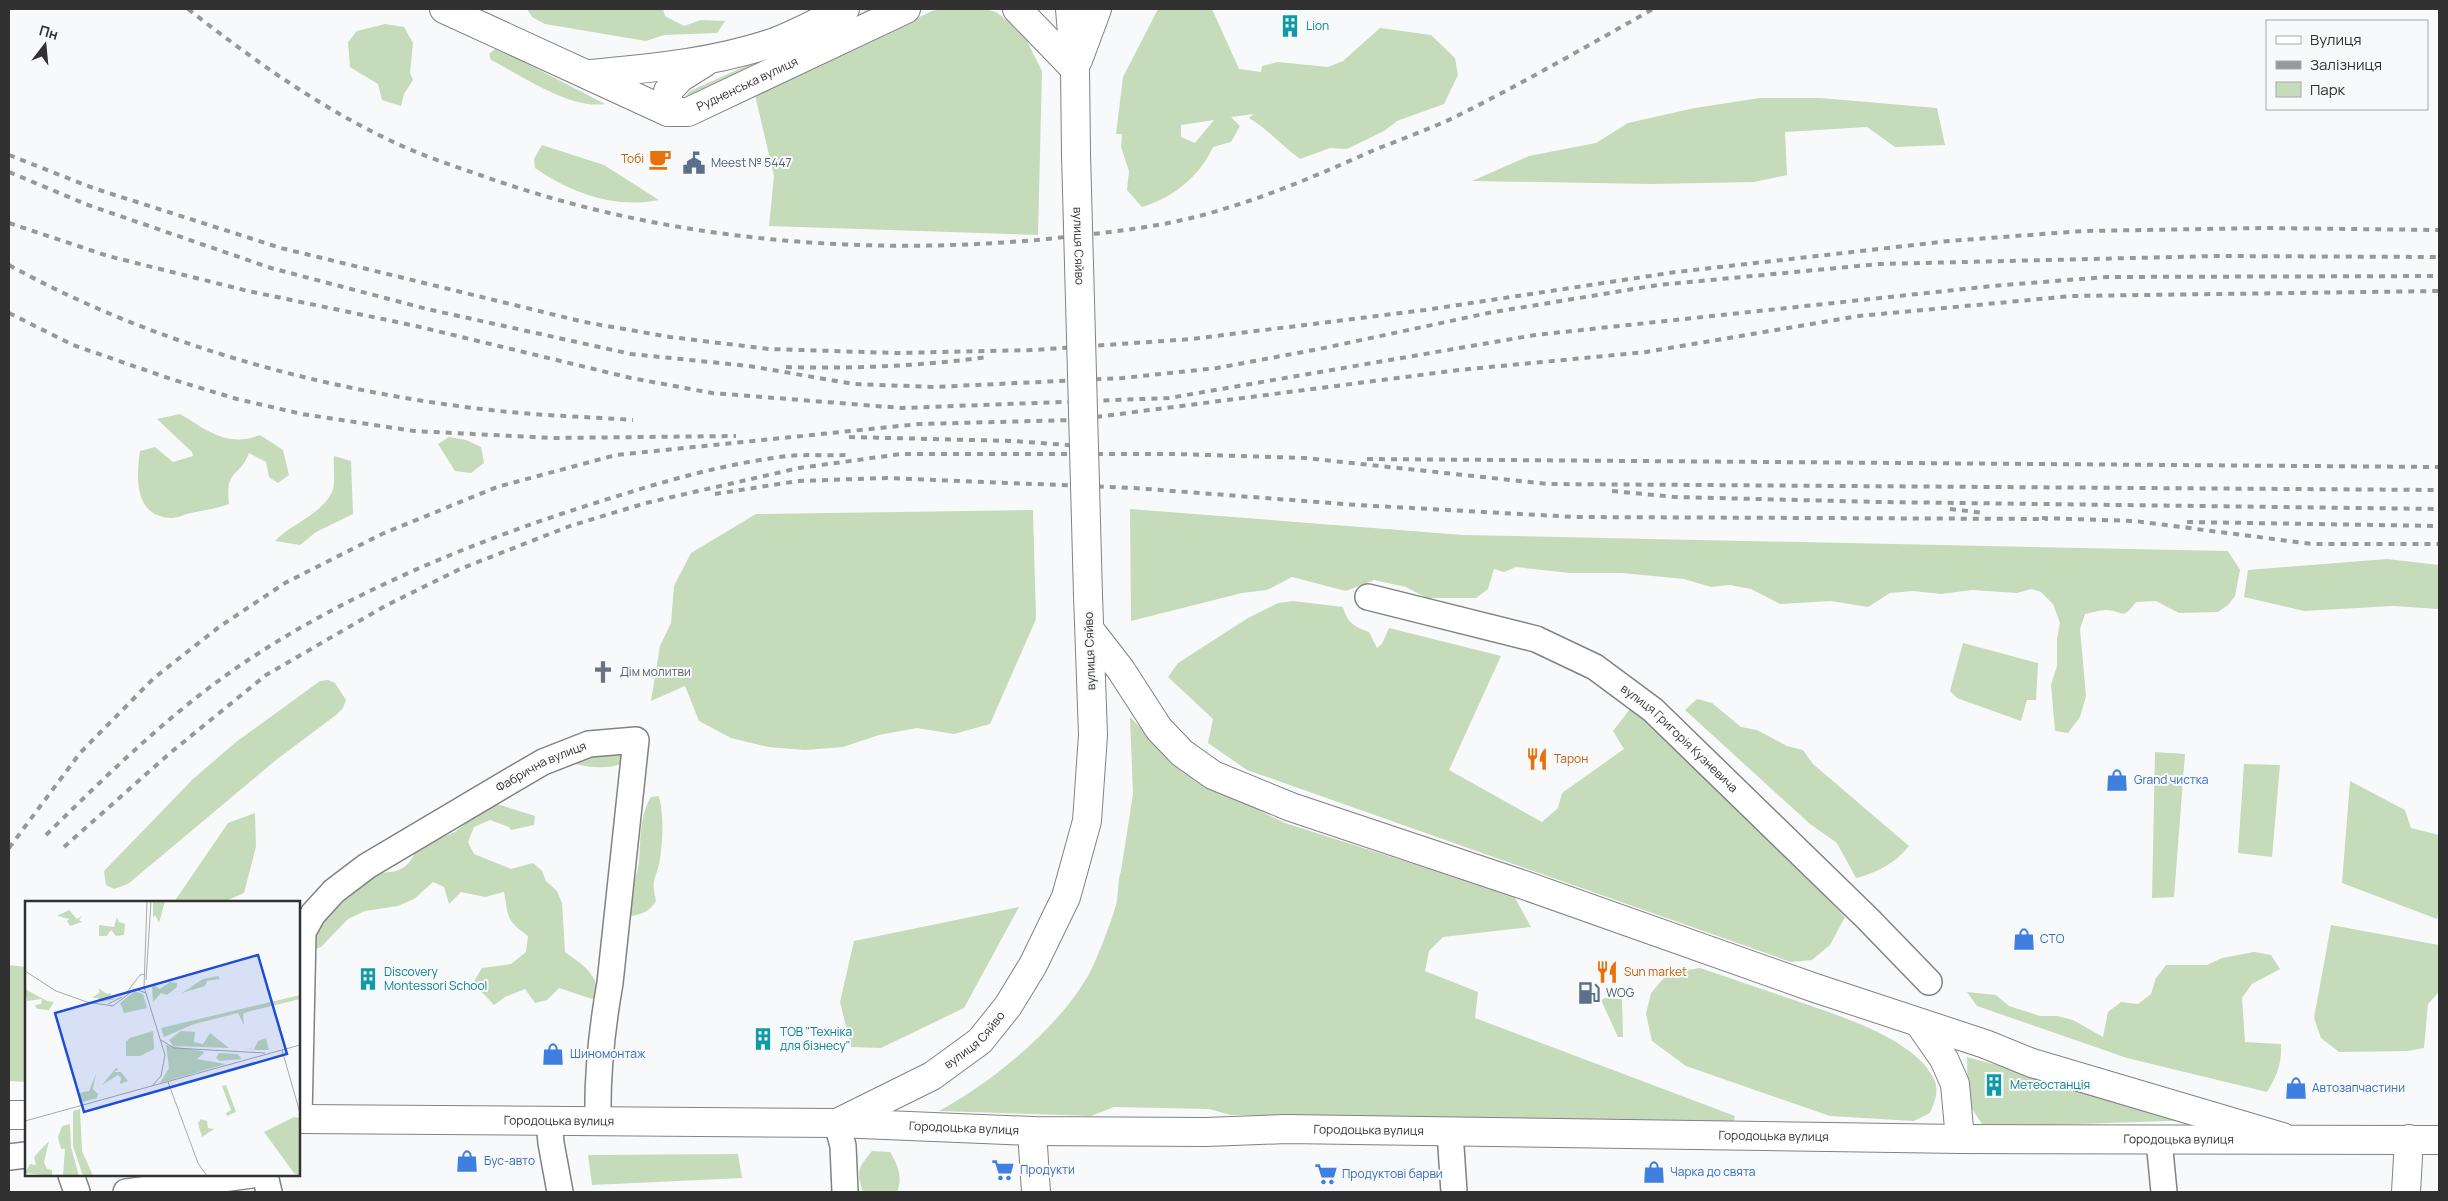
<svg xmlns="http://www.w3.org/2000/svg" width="2448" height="1201" font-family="Manrope,sans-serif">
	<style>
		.green { fill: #c5dbb9; fill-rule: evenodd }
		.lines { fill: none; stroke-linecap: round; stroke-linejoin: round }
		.minor-casing { stroke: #828284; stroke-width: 28 }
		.tertiary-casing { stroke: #828284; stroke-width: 30 }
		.secondary-casing { stroke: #828284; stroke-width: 30 }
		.primary-casing { stroke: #828284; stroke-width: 30 }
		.minor { stroke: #fff; stroke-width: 25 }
		.tertiary { stroke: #fff; stroke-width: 28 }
		.secondary { stroke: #fff; stroke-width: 28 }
		.primary { stroke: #fff; stroke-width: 28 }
		.rail { stroke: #98989a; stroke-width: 4; stroke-dasharray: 6 6; stroke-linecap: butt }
		.secondary-bridge-casing { stroke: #828284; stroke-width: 30; stroke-linecap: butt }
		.secondary-bridge { stroke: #fff; stroke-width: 28 }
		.labels { text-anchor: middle; stroke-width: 4; stroke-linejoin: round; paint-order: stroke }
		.culture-label { font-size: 12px; fill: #0d838f; stroke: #f8f9fb; text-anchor: start }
		.street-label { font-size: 12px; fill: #313132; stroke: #f8f9fb }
		.food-label { font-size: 12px; fill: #c56008; stroke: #f8f9fb; text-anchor: start }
		.service-label { font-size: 12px; fill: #4e5e75; stroke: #f8f9fb; text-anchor: start }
		.worship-label { font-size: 12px; fill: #5b616d; stroke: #f8f9fb; text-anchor: start }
		.shop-label { font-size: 12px; fill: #366cbe; stroke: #f8f9fb; text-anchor: start }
		.inset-road { fill: none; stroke: #a8a9ab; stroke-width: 1 }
		.view { fill: #1d4ed8; fill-opacity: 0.15; stroke: #1d4ed8; stroke-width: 2.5 }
		.inset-edge { fill: none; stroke: #313132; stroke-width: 2.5 }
	</style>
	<rect width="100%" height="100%" fill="#f8f9fb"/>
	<path class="green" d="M527 9H663L665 16 684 26 701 20 725 21 717 33 664 35 646 41 545 24 532 17Z
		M868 9H878L688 98 686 96 690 91 848 20Z
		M942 9H985L996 12 1012 24 1026 39 1042 71 1038 235 769 226 774 176 755 95 932 11Z
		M1158 9H1212L1239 69 1261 72 1262 66 1278 62 1328 67 1343 61 1380 28 1431 35 1455 58 1458 75 1444 104 1397 121 1384 131 1347 149 1330 148 1300 159C1282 146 1269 130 1249 118L1254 114 1231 117 1240 126 1231 142 1213 147C1200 176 1173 198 1142 207L1127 190 1129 171 1121 147 1122 134H1116L1123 77ZM1214 120 1195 143 1181 137V125Z
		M385 24 404 27 413 43 410 73 413 80 404 94 401 106 382 100 378 84 350 67 348 42 357 31Z
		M495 49H499L605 104C569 109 523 76 491 60L489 54Z
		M1760 98H1820L1937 108 1945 145 1895 147 1867 127 1785 132 1787 175 1754 182 1651 184 1472 181 1529 156 1596 143 1628 123 1695 108Z
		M542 145 604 165 659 200C615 209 571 193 535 168L534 159Z
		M180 414C207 430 227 448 260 435L283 450 289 475 278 483 269 477 266 462 249 453C239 479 225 468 229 504 216 509 204 510 191 513 185 514 178 518 172 518 134 517 136 478 140 451L155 447 173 462 193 456 192 452 157 419Z
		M449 437 466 440 481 447 484 463 471 473 455 471 438 444Z
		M334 456 351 461 353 514 316 532 300 545 275 541C292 523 321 515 332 492 336 483 333 466 334 456Z
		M1130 509 1463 535 2228 551 2240 570 2235 596 2228 605 2218 612 2179 613 2156 601 2136 602C2122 621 2124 611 2106 610 2099 610 2091 613 2085 614L2080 629 2086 696 2080 717 2068 733 2055 731 2051 685 2057 666V639L2060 623 2053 604 2041 592 2031 589 2017 593 1972 590 1941 594 1913 591 1890 593 1868 607 1831 601 1780 604 1751 589 1730 585 1711 587 1684 579 1622 573H1570L1516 567 1504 572 1494 569 1488 589 1476 598H1427L1406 587 1374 580 1346 591 1292 577 1267 590 1242 593 1131 621Z
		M1033 510 1036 619 990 724 954 734 917 728 879 735 843 747 805 750 768 747 731 738 699 721 685 686 651 701 660 646 671 623 674 586 691 553 756 514Z
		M2387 559 2439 565V609L2393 606 2304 611 2244 597 2248 570Z
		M1293 601 1343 607C1347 622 1354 627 1369 632L1377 648 1382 644 1389 628 1501 656 1449 770 1542 822 1558 808 1562 793 1624 749 1613 731 1633 705 1687 753 1845 917 1830 945 1812 960 1791 962 1247 770 1208 743 1213 719 1168 677 1178 663 1248 618 1278 603Z
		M1963 643 2038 663 2036 700H2027L2021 721 1957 698 1950 691Z
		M328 680 335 683 346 700 343 708 336 715 276 760 128 884 114 889 106 885 104 871 193 779 236 742 320 681Z
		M1697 699 1712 703 1741 727 1757 730 1787 746 1803 750 1813 764 1909 846C1896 863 1876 873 1856 878L1837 843 1810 824 1685 710Z
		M1130 717 1187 775 1285 823 1514 896 1531 927 1443 937 1429 951 1425 971 1478 992 1475 1018 1735 1116 1733 1123 1231 1115 1209 1109 1114 1107 1091 1116 939 1111C993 1082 1057 1029 1088 976 1096 962 1112 920 1116 905 1119 893 1117 882 1121 871L1133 794Z
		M624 744 626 762C606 771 587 767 566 762Z
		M2155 752 2185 754 2174 897 2152 898Z
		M2244 764 2280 765 2272 857 2238 853Z
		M2350 781 2405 810 2411 828 2439 835V908L2437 919 2342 883Z
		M659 796C664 818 663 837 660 859 657 879 650 877 656 901 650 911 643 914 631 916 629 896 636 881 639 862 641 839 639 817 651 797Z
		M497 804 535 816 534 825 511 830 509 827 490 820 474 827 468 842 474 854 511 869 533 863 542 871 546 881 557 891 562 903 565 952C583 965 597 973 598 996L592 999 559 988 547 1000 535 1003 525 989 505 997 494 1005 473 983 482 968 511 964 526 952 528 936C505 919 509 918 504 892L485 897 461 892 449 904 444 887 433 882 414 899 398 906 365 911 348 919 321 947 303 953 308 921 375 872C398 874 409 869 417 848L455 832 482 811Z
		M255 813 256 847 244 893 223 902H174L228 823Z
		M1019 907 964 1008 881 1048 851 1047 840 1002 854 941Z
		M2331 925 2439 945V992L2428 1004 2424 1048 2408 1051 2339 1052 2321 1038 2314 1018Z
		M2254 952 2271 955 2280 969 2252 984 2242 998 2245 1042 2281 1044C2282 1064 2277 1076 2267 1092L2127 1058 1977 1006 1967 992 1996 995 2009 1006 2040 1016H2057L2073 1020 2103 1037 2108 1012 2121 1002 2138 1004 2151 994 2156 978 2166 965H2207L2222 958Z
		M9 965 26 967V1082L9 1081Z
		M1700 968C1730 978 1761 989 1791 999 1833 1014 1911 1036 1933 1077 1940 1090 1935 1101 1930 1113L1914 1121 1830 1116 1686 1066 1652 1041 1646 1014 1651 993 1668 973Z
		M1605 998 1622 999 1623 1037H1618L1601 1000Z
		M1967 1057 2198 1120 2047 1125 1982 1124 1968 1103Z
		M872 1151 890 1152C898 1165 903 1177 897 1192H863C856 1171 858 1168 872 1151Z
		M738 1154 742 1178 592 1185 588 1155Z"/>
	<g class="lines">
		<defs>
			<g id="minor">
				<path id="s1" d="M1368 597 1536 639 1595 667 1653 710 1868 919 1929 982"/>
				<path id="s2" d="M299 1119 303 932 313 914 334 891 367 866 507 783 543 762 589 744 636 740 610 983C602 1028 597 1075 598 1121"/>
				<path d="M549 1121 551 1143 560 1192"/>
				<path d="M837 1123 843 1146 845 1192"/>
				<path d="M1450 1132 1454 1192"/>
				<path d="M2159 1140 2164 1192"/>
				<path d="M9 1157 26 1155"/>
				<path d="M71 1175 77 1192"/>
				<path d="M265 1175 269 1192"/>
				<path d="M126 1192 252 1175"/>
			</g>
			<g id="tertiary">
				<path id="s3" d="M444 9 668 112H688L906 9"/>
				<path d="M1017 9 1075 69"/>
				<path d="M590 74C652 68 712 63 772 43 797 34 821 20 845 9"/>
				<path d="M668 112V91L680 78 704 63"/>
				<path d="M2406 1192 2409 1139"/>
			</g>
			<g id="secondary">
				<path d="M1070 9 1075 69 1076 154"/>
				<path d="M1078 60 1097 9"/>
				<path d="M1090 630 1121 670 1159 729 1182 753 1213 775 1291 807 1524 885 1815 988 1985 1044 2032 1063 2282 1137"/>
				<path d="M1919 1023 1944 1059 1955 1084 1960 1139"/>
				<path id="s4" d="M837 1123 932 1076 980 1041 1008 1006 1033 965 1066 897 1087 821 1093 735 1088 595"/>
				<path d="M1032 1131 1036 1192"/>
			</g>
			<g id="primary">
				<path d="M9 1115H26"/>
				<path id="s5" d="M299 1119 837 1123 1032 1131 1206 1132 1287 1129 1960 1139 2439 1140"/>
			</g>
		</defs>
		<use href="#minor" class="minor-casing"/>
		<use href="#tertiary" class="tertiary-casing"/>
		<use href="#secondary" class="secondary-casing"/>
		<use href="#primary" class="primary-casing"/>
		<use href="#minor" class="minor"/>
		<use href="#tertiary" class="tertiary"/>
		<use href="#secondary" class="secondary"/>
		<use href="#primary" class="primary"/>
		<path class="rail" d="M188 9C251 58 313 103 385 138 415 153 448 164 480 175 661 240 857 257 1047 239 1100 233 1151 229 1203 215 1262 199 1316 176 1372 151 1401 139 1431 129 1459 115 1525 82 1589 45 1653 9
			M9 155 93 188 281 248 584 322 670 337 769 349 896 353 1034 350 1192 339 1425 310 1676 272 1949 241 2083 231 2263 228 2439 230
			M9 172 88 205 271 268 427 309 631 354 749 366 854 384 934 387 1123 378 1217 368 1319 349 1488 313 1658 285 1879 264 2217 256 2439 257
			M9 223 108 256 248 291 416 326 631 378 712 393 902 408 1169 398 1535 335 1992 286 2106 277 2439 276
			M9 265C159 348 339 395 509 412 550 416 592 417 633 420
			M9 313 73 345 171 379 237 399 302 414 414 431 552 438 736 436
			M786 367C854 369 920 366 988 357
			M849 437 1013 441 1096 447
			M1367 459 2439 467
			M1612 491 1675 497 1880 502 2439 509
			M715 494 798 481 886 478 1134 488 1357 505 1575 517 2048 519
			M1950 509 1985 513
			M2042 518 2135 521 2312 544H2439
			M2187 522 2439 526
			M46 835C108 774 170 713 242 664 342 597 453 550 567 512 639 489 712 465 788 456 807 454 828 456 847 455
			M64 847 170 753 266 675 387 605 460 569 570 526 646 503 799 468 901 454H1176L1305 458 1548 484 2439 490
			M9 848 80 753 154 678 219 627 285 583 382 534 497 487 616 455 919 424 1073 420 1459 370 1646 352 1859 316 2072 296 2439 291"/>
		<defs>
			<g id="secondary-bridge">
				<path id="s6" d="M1076 154 1088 595"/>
			</g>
		</defs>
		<use href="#secondary-bridge" class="secondary-bridge-casing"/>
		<use href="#secondary-bridge" class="secondary-bridge"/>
	</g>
	<defs>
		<symbol id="building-bare" viewBox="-9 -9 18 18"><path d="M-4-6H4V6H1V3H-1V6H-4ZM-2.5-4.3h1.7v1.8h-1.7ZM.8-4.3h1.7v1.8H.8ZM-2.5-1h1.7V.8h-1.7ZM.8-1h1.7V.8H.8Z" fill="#0f9aa8" stroke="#f8f9fb" stroke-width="2.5" paint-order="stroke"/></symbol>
		<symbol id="cafe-bare" viewBox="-9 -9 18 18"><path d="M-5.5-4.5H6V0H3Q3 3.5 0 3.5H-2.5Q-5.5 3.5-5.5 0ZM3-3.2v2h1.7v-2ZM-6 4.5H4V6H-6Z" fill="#e8710a" stroke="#f8f9fb" stroke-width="2.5" paint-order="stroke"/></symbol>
		<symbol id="civic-bare" viewBox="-9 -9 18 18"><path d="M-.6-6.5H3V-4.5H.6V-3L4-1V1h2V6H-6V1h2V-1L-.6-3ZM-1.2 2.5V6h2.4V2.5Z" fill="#5c6f8a" stroke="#f8f9fb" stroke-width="2.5" paint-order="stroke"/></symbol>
		<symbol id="church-bare" viewBox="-9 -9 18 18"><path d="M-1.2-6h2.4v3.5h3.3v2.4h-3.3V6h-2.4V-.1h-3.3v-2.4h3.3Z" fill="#6b7280" stroke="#f8f9fb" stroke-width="2.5" paint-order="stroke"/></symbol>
		<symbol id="restaurant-bare" viewBox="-9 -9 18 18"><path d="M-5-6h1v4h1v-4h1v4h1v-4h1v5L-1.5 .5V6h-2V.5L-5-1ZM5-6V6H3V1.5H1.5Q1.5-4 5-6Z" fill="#e8710a" stroke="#f8f9fb" stroke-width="2.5" paint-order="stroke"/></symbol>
		<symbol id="shop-bare" viewBox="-9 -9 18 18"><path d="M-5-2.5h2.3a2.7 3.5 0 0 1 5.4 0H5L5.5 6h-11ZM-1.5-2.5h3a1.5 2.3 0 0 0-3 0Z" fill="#3f7fe0" stroke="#f8f9fb" stroke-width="2.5" paint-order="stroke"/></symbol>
		<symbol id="fuel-bare" viewBox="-9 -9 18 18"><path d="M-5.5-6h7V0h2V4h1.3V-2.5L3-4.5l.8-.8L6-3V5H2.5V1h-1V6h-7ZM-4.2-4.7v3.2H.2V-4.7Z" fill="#5c6f8a" stroke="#f8f9fb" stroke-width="2.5" paint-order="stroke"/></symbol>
		<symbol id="supermarket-bare" viewBox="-9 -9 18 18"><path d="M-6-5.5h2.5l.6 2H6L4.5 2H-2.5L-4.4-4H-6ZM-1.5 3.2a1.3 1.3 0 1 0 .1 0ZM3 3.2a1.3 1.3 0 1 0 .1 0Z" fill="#3f7fe0" stroke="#f8f9fb" stroke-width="2.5" paint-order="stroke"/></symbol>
	</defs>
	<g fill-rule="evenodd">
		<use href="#building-bare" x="1274" y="10" width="32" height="32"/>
		<use href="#cafe-bare" x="644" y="143" width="32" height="32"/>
		<use href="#civic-bare" x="678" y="147" width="32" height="32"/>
		<use href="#church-bare" x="587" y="656" width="32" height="32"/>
		<use href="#restaurant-bare" x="1521" y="743" width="32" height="32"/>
		<use href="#shop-bare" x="2101" y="764" width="32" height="32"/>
		<use href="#shop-bare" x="2008" y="923" width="32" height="32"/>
		<use href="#restaurant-bare" x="1591" y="956" width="32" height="32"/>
		<use href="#building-bare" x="352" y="963" width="32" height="32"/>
		<use href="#fuel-bare" x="1573" y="977" width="32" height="32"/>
		<use href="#building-bare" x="747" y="1023" width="32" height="32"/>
		<use href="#shop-bare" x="537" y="1038" width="32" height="32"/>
		<use href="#building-bare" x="1978" y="1069" width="32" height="32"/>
		<use href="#shop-bare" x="2280" y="1072" width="32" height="32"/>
		<use href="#shop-bare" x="451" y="1145" width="32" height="32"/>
		<use href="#supermarket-bare" x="987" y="1154" width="32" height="32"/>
		<use href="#shop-bare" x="1638" y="1156" width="32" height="32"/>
		<use href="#supermarket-bare" x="1310" y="1158" width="32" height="32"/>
	</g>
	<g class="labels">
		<g class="culture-label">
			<text x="1306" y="30">Lion</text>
			<text x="384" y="976">Discovery<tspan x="384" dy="14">Montessori School</tspan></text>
			<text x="780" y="1036">ТОВ "Техніка<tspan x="780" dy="14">для бізнесу"</tspan></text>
			<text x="2010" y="1089">Метеостанція</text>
		</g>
		<g class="street-label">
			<text dy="4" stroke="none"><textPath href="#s3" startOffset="332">Рудненська вулиця</textPath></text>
			<text dy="4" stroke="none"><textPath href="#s6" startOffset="92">вулиця Сяйво</textPath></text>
			<text transform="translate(1090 651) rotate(-92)" y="4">вулиця Сяйво</text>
			<text dy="4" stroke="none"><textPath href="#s1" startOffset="349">вулиця Григорія Кузневича</textPath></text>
			<text dy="4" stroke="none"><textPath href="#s2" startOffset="481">Фабрична вулиця</textPath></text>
			<text dy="4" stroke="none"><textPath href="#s4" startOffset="162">вулиця Сяйво</textPath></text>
			<text dy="4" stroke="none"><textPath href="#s5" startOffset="260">Городоцька вулиця</textPath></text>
			<text dy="4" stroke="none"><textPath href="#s5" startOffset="665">Городоцька вулиця</textPath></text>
			<text dy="4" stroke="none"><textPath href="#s5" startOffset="1070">Городоцька вулиця</textPath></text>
			<text dy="4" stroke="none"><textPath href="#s5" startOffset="1475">Городоцька вулиця</textPath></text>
			<text dy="4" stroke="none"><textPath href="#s5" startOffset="1880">Городоцька вулиця</textPath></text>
		</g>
		<g class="food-label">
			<text x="644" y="163" text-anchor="end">Тобі</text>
			<text x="1554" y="763">Тарон</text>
			<text x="1624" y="976">Sun market</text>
		</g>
		<g class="service-label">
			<text x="711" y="167">Meest № 5447</text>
			<text x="1606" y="997">WOG</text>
		</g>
		<g class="worship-label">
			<text x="620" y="676">Дім молитви</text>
		</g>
		<g class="shop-label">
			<text x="2134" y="784">Grand чистка</text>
			<text x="2040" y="943">СТО</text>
			<text x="570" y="1058">Шиномонтаж</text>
			<text x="2312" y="1092">Автозапчастини</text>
			<text x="484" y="1165">Бус-авто</text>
			<text x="1020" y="1174">Продукти</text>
			<text x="1670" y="1176">Чарка до свята</text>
			<text x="1342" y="1178">Продуктові барви</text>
		</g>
	</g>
	<g transform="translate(25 901)">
		<rect width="275" height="275" fill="#f8f9fb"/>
		<path d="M128 0H140L134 22 130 14 128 17ZM44 9 52 18 57 15 54 19 57 21 45 25 42 20 45 18 32 15ZM92 16 94 21 100 23 99 34 91 35 86 29 82 35H74V24L89 26ZM193 75 195 78 182 80 180 85 157 92 178 78ZM145 81 152 82V86L142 94 136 92 128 101 127 83 135 88ZM73 87 82 93 86 92V97L91 98 76 101 73 97H67L75 91ZM0 88 22 100 29 101 24 109 12 108 10 104 16 103 17 98 2 100ZM110 90 118 93 122 107 99 112 95 102ZM275 94V98L222 111 218 113 219 124 213 112 169 123 139 136 136 127ZM128 130 129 148 115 155H101V141L105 137ZM156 130 170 131 169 141 178 143 185 132 204 147 148 145 144 139ZM241 137 244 149H232L217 147 229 148 233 140ZM141 144 177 150 179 152 172 158 201 163 135 182 144 167ZM194 152 212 153 217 158 195 160 191 157ZM91 167 94 168 89 171H96L103 180 95 183 96 177 93 174 77 184ZM71 173 68 188 73 193 72 197 54 202V192L64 190ZM201 184 211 211 202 215 201 212 206 209 197 185ZM55 208 57 250 68 275H58L48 245V210ZM269 216 275 217V275L269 272 239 231ZM176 218 182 220 183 227 189 228 177 236 173 222ZM45 223 46 246 54 275H38L40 248H36L33 236 37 225ZM24 240 19 261 22 268 27 269V275L0 272 5 263 11 264 9 256Z" fill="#c5dbb9"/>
		<path class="inset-road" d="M122 0 119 86 140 154 136 175 127 185M0 70 31 90 62 101 88 105 110 88 121 92M121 79 126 0M102 91 115 74 120 73M83 103 97 96M136 139 149 147 240 152M257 149 275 212M143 181 173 262 182 275M0 220 275 144"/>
		<path class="view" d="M233 54 262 153 59 211 30 112Z"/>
		<rect width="275" height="275" class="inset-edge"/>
	</g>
	<rect width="2448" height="1201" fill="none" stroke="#313132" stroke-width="20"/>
	<rect x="2266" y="20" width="162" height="90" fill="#f8f9fb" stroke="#a8a9ab"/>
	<rect x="2276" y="36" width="25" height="8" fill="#ffffff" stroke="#a8a9ab"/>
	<text x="2310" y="45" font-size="15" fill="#313132">Вулиця</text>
	<rect x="2276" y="61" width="25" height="8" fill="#98989a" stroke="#a8a9ab"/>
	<text x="2310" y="70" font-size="15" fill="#313132">Залізниця</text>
	<rect x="2276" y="82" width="25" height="15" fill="#c5dbb9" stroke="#a8a9ab"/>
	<text x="2310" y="95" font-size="15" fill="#313132">Парк</text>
	<g transform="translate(45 45) rotate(16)" stroke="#f8f9fb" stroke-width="4" paint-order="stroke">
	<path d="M0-4L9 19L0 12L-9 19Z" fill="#313132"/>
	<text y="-8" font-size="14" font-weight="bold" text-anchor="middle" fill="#313132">Пн</text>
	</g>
</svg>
